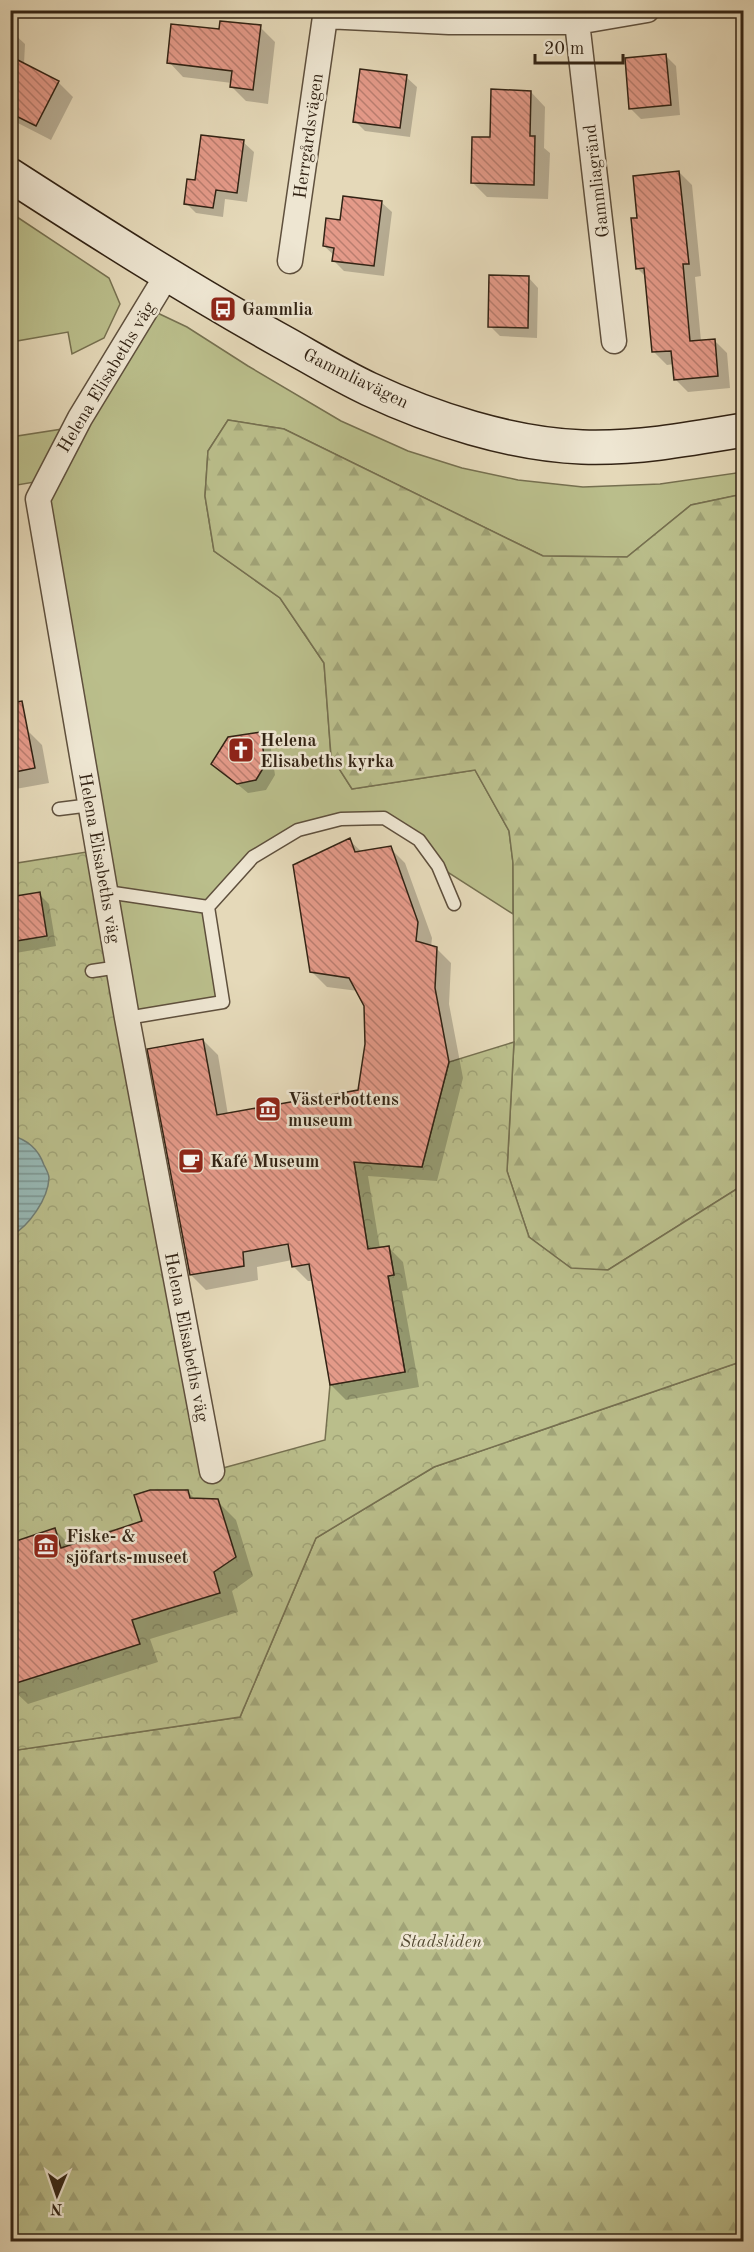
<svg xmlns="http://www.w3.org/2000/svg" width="754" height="2252" font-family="'Old Standard TT',serif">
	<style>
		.green { fill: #babe8b; stroke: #767050; stroke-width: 1.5 }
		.forest { fill: url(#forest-firs); stroke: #767050; stroke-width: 1.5 }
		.park { fill: url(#park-crowns); stroke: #767050; stroke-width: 1.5 }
		.water { fill: url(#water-rules); stroke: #6f7d75; stroke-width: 1.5 }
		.shadow { fill: #0003 }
		.building { fill: url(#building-back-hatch); stroke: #322314; stroke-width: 1.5 }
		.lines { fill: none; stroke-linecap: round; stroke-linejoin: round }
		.lane-casing { stroke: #5f503d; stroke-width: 15 }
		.street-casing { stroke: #5f503d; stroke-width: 27 }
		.secondary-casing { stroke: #322314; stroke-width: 36 }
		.lane { stroke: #eee6d2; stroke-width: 12 }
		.street { stroke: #eee6d2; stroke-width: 24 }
		.secondary { stroke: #eee6d2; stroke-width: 33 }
		.labels { text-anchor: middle; stroke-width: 5; stroke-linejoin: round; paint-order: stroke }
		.street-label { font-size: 18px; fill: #322314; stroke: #eee6d2 }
		.poi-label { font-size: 18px; font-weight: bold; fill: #322314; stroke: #eee6d2; text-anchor: start }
		.park-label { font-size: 18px; font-style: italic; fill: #544a32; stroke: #eee6d2 }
	</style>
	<defs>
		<pattern id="forest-firs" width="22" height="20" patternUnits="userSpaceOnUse" patternTransform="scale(1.5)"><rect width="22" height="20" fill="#babe8b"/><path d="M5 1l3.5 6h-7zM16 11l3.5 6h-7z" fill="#a0a377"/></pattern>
		<pattern id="park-crowns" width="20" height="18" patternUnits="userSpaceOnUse" patternTransform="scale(1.5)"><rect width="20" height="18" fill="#babe8b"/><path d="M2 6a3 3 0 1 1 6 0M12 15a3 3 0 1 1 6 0" fill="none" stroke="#a0a377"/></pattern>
		<pattern id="water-rules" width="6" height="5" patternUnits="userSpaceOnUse" patternTransform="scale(1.5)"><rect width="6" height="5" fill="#97b9b6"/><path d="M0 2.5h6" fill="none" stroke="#7c9693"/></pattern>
		<pattern id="building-back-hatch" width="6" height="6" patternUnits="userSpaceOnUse" patternTransform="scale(1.5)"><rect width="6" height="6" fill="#e49a89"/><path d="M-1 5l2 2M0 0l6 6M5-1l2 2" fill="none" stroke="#b97d6f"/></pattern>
	</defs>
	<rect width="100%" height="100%" fill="#e5d9b9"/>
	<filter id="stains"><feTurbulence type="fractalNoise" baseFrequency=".00333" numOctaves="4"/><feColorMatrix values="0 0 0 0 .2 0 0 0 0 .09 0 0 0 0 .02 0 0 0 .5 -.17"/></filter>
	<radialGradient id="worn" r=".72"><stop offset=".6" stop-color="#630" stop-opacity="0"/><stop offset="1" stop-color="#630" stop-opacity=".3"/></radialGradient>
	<path class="green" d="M11 213 109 278 120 304 104 338 72 354 68 332 11 342Z
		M147 308 187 327 248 366 341 421 408 451 462 468 518 480 583 487 660 484 743 472 744 494 691 505 627 557 543 556 284 429 228 420 208 451 205 496 214 551 280 598 324 663 331 756 352 789 475 770 509 831 513 863V914L438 866 419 840 384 818 298 830 253 857 208 907 223 1002 127 1018 46 480 17 485 11 479V437L75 427Z"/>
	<path class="forest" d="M228 420 284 429 543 556 627 557 691 505 743 494V1185L608 1270 572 1269 529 1237 507 1171 514 1042 513 863 509 831 475 770 352 789 331 756 324 663 280 598 214 551 205 496 208 451Z
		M743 1361V2241H11L10 1751 240 1717 316 1538 434 1467Z"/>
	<path class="park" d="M99 850 212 1471 325 1440 330 1385 405 1372 388 1276 394 1275 389 1246 368 1249 354 1162 422 1167 449 1062 514 1042 507 1171 529 1237 571 1268 608 1270 743 1185V1361L434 1467 316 1538 240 1717 11 1751V864Z"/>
	<path class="water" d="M11 1135C27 1140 38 1148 44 1165 46 1169 49 1174 49 1178 48 1199 29 1226 11 1236Z"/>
	<path class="shadow" d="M260 27 275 42 268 104 246 101 231 86 232 83 183 77 169 62 220 31Z
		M10 30 25 44 24 64 58 82 73 97 51 140 10 119Z
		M666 56 676 66 680 115 641 119 631 109Z
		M406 77 417 87 410 137 365 131 355 121Z
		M531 92 545 107 544 148 550 153 548 199 487 197 472 182 491 139Z
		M243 142 254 152 247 202 225 199 223 217 196 213 186 203 196 181Z
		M679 172 692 185 701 276 695 277 701 341 714 340 727 353 730 388 688 392 675 379 674 364 667 365 654 352 647 278 637 268 639 219Z
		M381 202 392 212 384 276 344 271 334 261 335 256 324 246 341 221Z
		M528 277 538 288 537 338 500 336 490 326Z
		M27 730 42 745 49 783 10 790V733Z
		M260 733 270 743 275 775 266 790 248 793 213 764Z
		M349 840 362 852 390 848 405 863 432 938 431 947 436 948 451 963 449 1004 463 1078 437 1181 368 1176 380 1249 388 1247 403 1262 408 1290 402 1291 419 1387 346 1400 331 1385 313 1281H308L293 1266 292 1260 257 1267 258 1280 206 1290 191 1275 203 1040 218 1055 228 1115 359 1092 367 1044 366 1005 358 991 327 987 312 972Z
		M39 894 49 904 56 946 10 954V899Z
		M187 1491 196 1500 217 1501 236 1520 253 1576 232 1591 238 1612 150 1639 158 1662 28 1704 10 1687V1545L55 1530 71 1546 144 1522Z"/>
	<path class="building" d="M220 21 261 25 253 90 230 87 232 71 167 63 171 24 219 29Z
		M666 54 671 105 629 109 625 58Z
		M10 56 59 81 36 126 10 113Z
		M360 69 407 75 400 128 353 122Z
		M491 89 531 91 530 136H535L534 185 471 183 472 137H490Z
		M201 135 244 140 237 193 216 190 213 208 184 204 187 179 195 180Z
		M679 171 689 264H683L690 341 715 339 718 376 674 380 671 351 652 352 644 268 636 269 631 218H637L633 176Z
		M343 196 382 201 374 266 332 261 334 248 323 246 326 218 340 220Z
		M489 275 529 276 528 328 488 327Z
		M22 701 35 768 10 773V703Z
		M261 732 265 765 256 780 237 784 211 764 228 737Z
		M350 838 355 852 391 846 418 922 416 941 437 947 435 988 449 1062 422 1167 354 1162 368 1249 389 1246 394 1275 388 1276 405 1372 330 1385 309 1264 292 1267 288 1244 243 1252 244 1266 190 1275 147 1049 203 1039 217 1115 358 1090 365 1044 364 1006 349 978 310 972 293 865Z
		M40 892 47 936 10 942V897Z
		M150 1490H188L190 1498 218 1499 236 1557 214 1572 220 1593 132 1620 140 1644 10 1685V1543L55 1528 61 1548 142 1521 134 1495Z"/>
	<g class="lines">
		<defs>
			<path id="lane" d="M59 809 91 805
				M107 892 208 907 223 1002 127 1018
				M208 907 253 857 298 830 341 819 384 818 419 840 438 866 454 904
				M92 971 119 967"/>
			<path id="street" d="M325 16 449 22H577L647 10
				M577 22 614 341
				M290 261 326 10
				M167 275 80 418 38 499 127 1018 212 1471"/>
			<path id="secondary" d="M10 175C100 233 188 289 281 341 310 357 339 375 369 389 433 419 510 444 582 447 635 449 691 439 744 430"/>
		</defs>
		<use href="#lane" class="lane-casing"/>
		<use href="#street" class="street-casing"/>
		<use href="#secondary" class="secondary-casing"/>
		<use href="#lane" class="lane"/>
		<use href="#street" class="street"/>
		<use href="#secondary" class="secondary"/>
	</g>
	<defs>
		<symbol id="bus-square" viewBox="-11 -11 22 22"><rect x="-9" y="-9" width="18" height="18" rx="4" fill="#8f2418" stroke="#eee6d2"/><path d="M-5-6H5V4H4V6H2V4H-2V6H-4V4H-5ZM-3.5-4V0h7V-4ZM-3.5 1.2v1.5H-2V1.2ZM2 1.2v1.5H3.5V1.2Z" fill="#fff"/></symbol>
		<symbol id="church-square" viewBox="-11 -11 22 22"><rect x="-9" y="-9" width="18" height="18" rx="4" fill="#8f2418" stroke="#eee6d2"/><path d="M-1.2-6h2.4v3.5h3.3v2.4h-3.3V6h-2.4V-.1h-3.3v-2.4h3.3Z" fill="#fff"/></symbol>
		<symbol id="museum-square" viewBox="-11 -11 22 22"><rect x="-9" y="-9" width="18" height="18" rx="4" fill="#8f2418" stroke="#eee6d2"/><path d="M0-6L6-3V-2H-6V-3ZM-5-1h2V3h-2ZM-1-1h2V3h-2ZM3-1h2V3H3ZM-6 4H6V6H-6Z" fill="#fff"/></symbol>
		<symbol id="cafe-square" viewBox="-11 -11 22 22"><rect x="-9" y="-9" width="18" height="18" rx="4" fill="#8f2418" stroke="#eee6d2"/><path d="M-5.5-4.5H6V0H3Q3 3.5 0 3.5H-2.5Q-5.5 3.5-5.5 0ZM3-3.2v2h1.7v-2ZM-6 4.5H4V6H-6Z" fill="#fff"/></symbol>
	</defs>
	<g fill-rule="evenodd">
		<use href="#bus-square" x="208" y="294" width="30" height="30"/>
		<use href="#church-square" x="226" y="735" width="30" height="30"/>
		<use href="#museum-square" x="253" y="1094" width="30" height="30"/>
		<use href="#cafe-square" x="176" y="1146" width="30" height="30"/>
		<use href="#museum-square" x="31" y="1531" width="30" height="30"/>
	</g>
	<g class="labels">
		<g class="street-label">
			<text transform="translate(308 136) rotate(-82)" y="6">Herrgårdsvägen</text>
			<text transform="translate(596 181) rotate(-97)" y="6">Gammliagränd</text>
			<text transform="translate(106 377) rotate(-59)" y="6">Helena Elisabeths väg</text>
			<text transform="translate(356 378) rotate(26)" y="6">Gammliavägen</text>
			<text transform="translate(100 858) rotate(80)" y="6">Helena Elisabeths väg</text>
			<text transform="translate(187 1337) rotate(79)" y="6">Helena Elisabeths väg</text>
		</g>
		<g class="poi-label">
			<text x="242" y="315">Gammlia</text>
			<text x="260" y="746">Helena<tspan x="260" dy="21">Elisabeths kyrka</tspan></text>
			<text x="288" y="1105">Västerbottens<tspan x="288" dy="21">museum</tspan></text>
			<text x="210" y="1167">Kafé Museum</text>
			<text x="66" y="1542">Fiske- &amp;<tspan x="66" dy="21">sjöfarts-museet</tspan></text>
		</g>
		<g class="park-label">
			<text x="441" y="1947">Stadsliden</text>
		</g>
	</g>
	<rect width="754" height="2252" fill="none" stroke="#e5d9b9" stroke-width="36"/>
	<rect x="12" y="12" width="730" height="2228" fill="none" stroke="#322314" stroke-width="3"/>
	<rect x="18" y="18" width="718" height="2216" fill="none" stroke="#322314" stroke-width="1.5"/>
	<g transform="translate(57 2195) rotate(182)" stroke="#eee6d2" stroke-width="4.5" paint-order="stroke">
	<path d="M0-4.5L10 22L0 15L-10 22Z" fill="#322314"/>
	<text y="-9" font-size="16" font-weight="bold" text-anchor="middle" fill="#322314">N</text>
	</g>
	<path d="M535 54v9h88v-9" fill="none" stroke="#322314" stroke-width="3"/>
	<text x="544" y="54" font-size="18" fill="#322314" stroke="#eee6d2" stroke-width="4.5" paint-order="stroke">20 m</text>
	<rect width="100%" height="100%" filter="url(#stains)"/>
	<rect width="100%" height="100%" fill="url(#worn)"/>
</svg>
